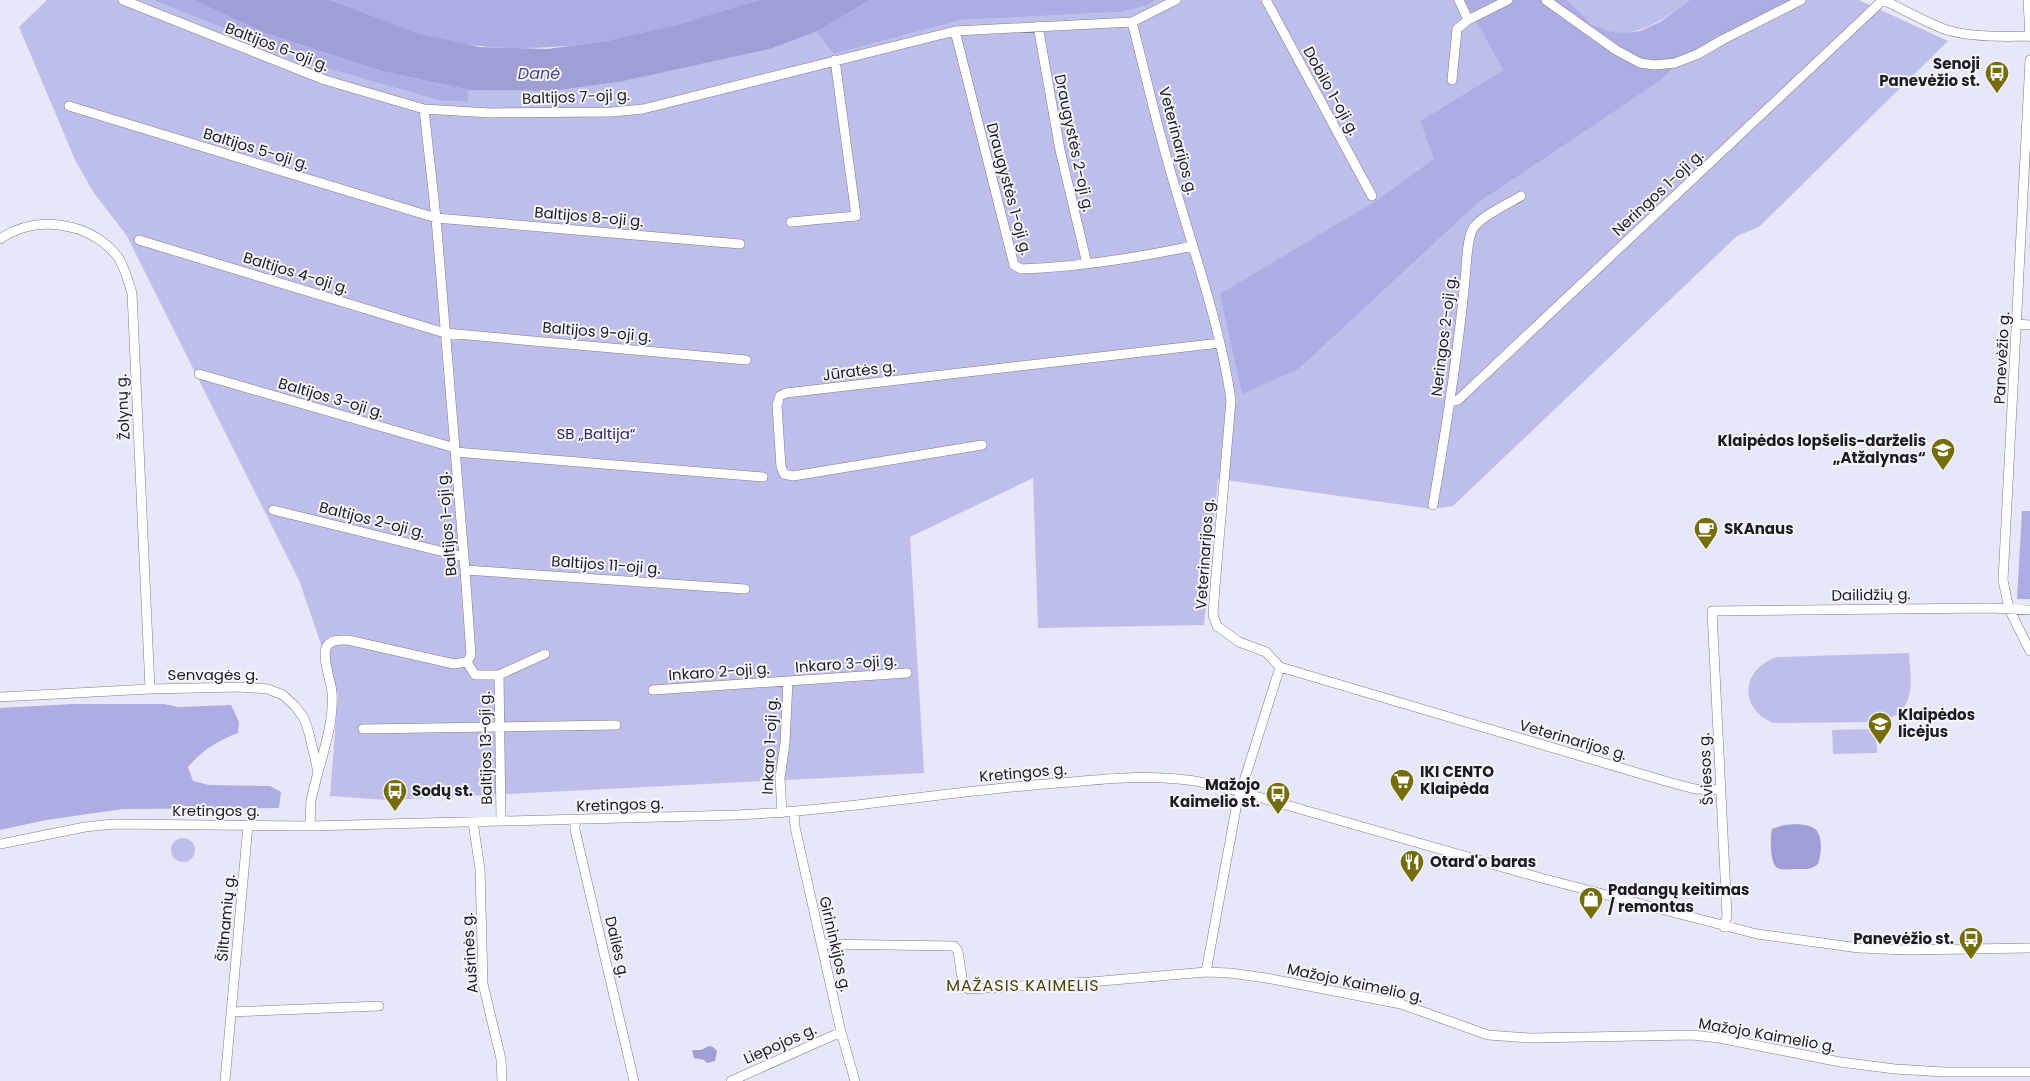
<svg xmlns="http://www.w3.org/2000/svg" width="2030" height="1081" font-family="Poppins,sans-serif">
	<style>
		.green { fill: #bebeea }
		.forest { fill: #adade4 }
		.water { fill: #9f9fd5 }
		.lines { fill: none; stroke-linecap: round; stroke-linejoin: round }
		.street-casing { stroke: #7c7d8c; stroke-width: 10 }
		.street { stroke: #fff; stroke-width: 9 }
		.labels { text-anchor: middle; stroke-width: 4; stroke-linejoin: round; paint-order: stroke }
		.street-label { font-size: 15px; fill: #1b1c22; stroke: #f5f5fc }
		.poi-label { font-size: 15px; font-weight: bold; fill: #1b1c22; stroke: #f5f5fc; text-anchor: start }
		.park-label { font-size: 15px; fill: #2e2565; stroke: #f5f5fc }
		.water-label { font-size: 16px; font-style: italic; fill: #484285; stroke: #f5f5fc }
		.neighbourhood-label { font-size: 16px; letter-spacing: 1px; fill: #494300; stroke: #f5f5fc }
	</style>
	<rect width="100%" height="100%" fill="#e6e7f8"/>
	<path class="green" d="M47 0H153L315 65 441 101 468 102 469 90 552 91 618 82 770 49 816 32 834 54 961 20 1122 12 1148 5 1156 0H1464L1503 70 1420 121 1435 159 1374 202 1300 368 1478 203 1660 81 1688 54 1795 0H1859L1948 41 1759 227 1737 236 1453 506 1432 509 1218 479 1204 625 1038 628 1033 478 910 537 924 773 387 800 330 796 338 694 299 580 127 236 94 193 76 162 19 27Z
		M1567 0H1690C1661 21 1625 49 1589 22 1581 16 1574 8 1567 0Z
		M1909 653C1911 686 1917 713 1878 722L1773 723C1738 708 1741 669 1777 657Z
		M1876 729 1877 753 1833 754 1832 730Z
		M171 850a12 12 0 1 1 24 0a12 12 0 1 1-24 0Z"/>
	<path class="forest" d="M153 0H193L265 33 381 71 469 90 468 102 441 101 315 65Z
		M330 0H759C652 39 531 65 418 35 389 26 359 11 330 0Z
		M870 0H1156L1148 5 1122 12 961 20 834 54 816 32Z
		M1464 0H1567L1591 24 1608 31 1623 33 1640 31 1660 22 1690 0H1795L1688 54 1660 81 1478 203 1300 368 1242 394 1220 294 1374 202 1434 159 1420 121 1503 70Z
		M2022 511H2030V599H2017Z
		M73 704H164L178 707 231 705 239 722 238 733C219 740 201 751 188 767L193 781 209 785 270 786 281 792 279 808 123 809 46 820 0 830V708Z"/>
	<path class="water" d="M193 0H330L418 34 480 47 547 49 607 41 682 24 759 0H870L816 32 770 49 619 82 552 91 469 90 381 71 265 33Z
		M1798 824C1804 825 1814 826 1817 831 1823 839 1821 855 1818 864 1811 870 1804 869 1796 869 1790 869 1781 871 1776 867 1770 862 1770 836 1772 829L1784 825Z
		M709 1046 713 1047 717 1051 715 1061 707 1063 704 1060 694 1058 692 1050H701Z"/>
	<g class="lines">
		<defs>
			<path id="street" d="M123 0 325 80 424 109 490 113 612 112 643 109 955 31 1132 22 1176 0
				M1266 0 1372 196
				M1546 0 1616 50 1640 63 1655 65 1675 63 1698 54 1722 40 1801 0
				M1883 0C1903 9 1923 21 1944 29 1968 37 2005 37 2030 36
				M2028 0 2030 37
				M1468 20 1508 0
				M1132 22C1144 68 1154 113 1167 159 1189 239 1219 318 1231 400L1215 587 1213 615 1217 626 1239 642 1266 652 1280 667 1665 781 1695 789 1721 790
				M1038 26 1060 150 1087 264
				M955 31 1014 265 1021 269C1079 267 1136 258 1193 246
				M2030 60 2003 580 2009 609 2030 651
				M1452 80 1457 29 1468 20 1459 0
				M69 106 436 218 740 244
				M791 222 856 216 835 60
				M0 239C37 214 90 222 118 257 125 268 128 281 132 293L150 689
				M139 240 445 333 746 360
				M2017 324 2030 325
				M199 374 455 448
				M1451 402 1458 400 1883 0
				M982 445 793 476 784 474 781 467 777 405 780 396 786 393 1220 343
				M455 452 763 477
				M1433 505C1446 430 1458 355 1465 279 1467 266 1466 238 1474 227 1483 215 1508 204 1521 196
				M273 510 464 557
				M465 570 745 589
				M467 662 475 675H499L501 821
				M499 675 545 654
				M653 690 907 673
				M0 697 150 689 240 687 268 689 283 695 295 706 304 718 309 733 318 772 311 800 310 826
				M363 729 616 725
				M318 772C325 747 334 719 332 692 331 681 321 656 327 646 331 639 341 640 348 640L454 664 467 662 471 655 465 570 436 218 424 109
				M794 812 795 827 841 1032 855 1081
				M782 813 780 778 785 743 788 681
				M575 820V830L634 1081
				M473 822 480 869 483 984 501 1059 502 1081
				M0 844 85 827 114 824 310 826 737 815C845 810 951 791 1058 783 1100 780 1145 774 1187 780 1198 781 1209 784 1220 786L1541 878 1757 934 1859 948 1906 950 2030 948
				M1724 927 1727 916 1712 611 1990 608 2030 610
				M821 944 954 946 958 951 963 985 969 989 1090 982 1206 972 1230 973 1266 978 1401 1004 1488 1035 1531 1038 1692 1035 1719 1038 1840 1062 1895 1069 1944 1072H2030
				M1206 972 1237 803 1280 667
				M231 1012 379 1006
				M225 1081 248 825
				M731 1081 841 1032"/>
		</defs>
		<use href="#street" class="street-casing"/>
		<use href="#street" class="street"/>
	</g>
	<defs>
		<symbol id="bus-pin" viewBox="-11 -11 22 30"><path d="M0 17L-7.5 6A9.5 9.5 0 1 1 7.5 6Z" fill="#746d0a" stroke="#f5f5fc"/><path d="M-5-6H5V4H4V6H2V4H-2V6H-4V4H-5ZM-3.5-4V0h7V-4ZM-3.5 1.2v1.5H-2V1.2ZM2 1.2v1.5H3.5V1.2Z" fill="#fff"/></symbol>
		<symbol id="school-pin" viewBox="-11 -11 22 30"><path d="M0 17L-7.5 6A9.5 9.5 0 1 1 7.5 6Z" fill="#746d0a" stroke="#f5f5fc"/><path d="M0-5L7-2L0 1L-7-2ZM-4 1L0 2.5L4 1V4Q0 6-4 4Z" fill="#fff"/></symbol>
		<symbol id="cafe-pin" viewBox="-11 -11 22 30"><path d="M0 17L-7.5 6A9.5 9.5 0 1 1 7.5 6Z" fill="#746d0a" stroke="#f5f5fc"/><path d="M-5.5-4.5H6V0H3Q3 3.5 0 3.5H-2.5Q-5.5 3.5-5.5 0ZM3-3.2v2h1.7v-2ZM-6 4.5H4V6H-6Z" fill="#fff"/></symbol>
		<symbol id="supermarket-pin" viewBox="-11 -11 22 30"><path d="M0 17L-7.5 6A9.5 9.5 0 1 1 7.5 6Z" fill="#746d0a" stroke="#f5f5fc"/><path d="M-6-5.5h2.5l.6 2H6L4.5 2H-2.5L-4.4-4H-6ZM-1.5 3.2a1.3 1.3 0 1 0 .1 0ZM3 3.2a1.3 1.3 0 1 0 .1 0Z" fill="#fff"/></symbol>
		<symbol id="restaurant-pin" viewBox="-11 -11 22 30"><path d="M0 17L-7.5 6A9.5 9.5 0 1 1 7.5 6Z" fill="#746d0a" stroke="#f5f5fc"/><path d="M-5-6h1v4h1v-4h1v4h1v-4h1v5L-1.5 .5V6h-2V.5L-5-1ZM5-6V6H3V1.5H1.5Q1.5-4 5-6Z" fill="#fff"/></symbol>
		<symbol id="shop-pin" viewBox="-11 -11 22 30"><path d="M0 17L-7.5 6A9.5 9.5 0 1 1 7.5 6Z" fill="#746d0a" stroke="#f5f5fc"/><path d="M-5-2.5h2.3a2.7 3.5 0 0 1 5.4 0H5L5.5 6h-11ZM-1.5-2.5h3a1.5 2.3 0 0 0-3 0Z" fill="#fff"/></symbol>
	</defs>
	<g fill-rule="evenodd">
		<use href="#bus-pin" x="1983" y="59" width="28" height="38"/>
		<use href="#school-pin" x="1929" y="436" width="28" height="38"/>
		<use href="#cafe-pin" x="1692" y="515" width="28" height="38"/>
		<use href="#school-pin" x="1866" y="710" width="28" height="38"/>
		<use href="#supermarket-pin" x="1388" y="767" width="28" height="38"/>
		<use href="#bus-pin" x="381" y="777" width="28" height="38"/>
		<use href="#bus-pin" x="1264" y="780" width="28" height="38"/>
		<use href="#restaurant-pin" x="1398" y="848" width="28" height="38"/>
		<use href="#shop-pin" x="1577" y="885" width="28" height="38"/>
		<use href="#bus-pin" x="1957" y="925" width="28" height="38"/>
	</g>
	<g class="labels">
		<g class="street-label">
			<text transform="translate(277 47) rotate(21)" y="5">Baltijos 6-oji g.</text>
			<text transform="translate(1331 91) rotate(61)" y="5">Dobilo 1-oji g.</text>
			<text transform="translate(576 97) rotate(-2)" y="5">Baltijos 7-oji g.</text>
			<text transform="translate(1178 141) rotate(75)" y="5">Veterinarijos g.</text>
			<text transform="translate(1074 143) rotate(78)" y="5">Draugystės 2-oji g.</text>
			<text transform="translate(256 149) rotate(17)" y="5">Baltijos 5-oji g.</text>
			<text transform="translate(1009 189) rotate(75)" y="5">Draugystės 1-oji g.</text>
			<text transform="translate(1658 193) rotate(-43)" y="5">Neringos 1-oji g.</text>
			<text transform="translate(589 217) rotate(5)" y="5">Baltijos 8-oji g.</text>
			<text transform="translate(296 273) rotate(17)" y="5">Baltijos 4-oji g.</text>
			<text transform="translate(597 332) rotate(5)" y="5">Baltijos 9-oji g.</text>
			<text transform="translate(1444 336) rotate(-83)" y="5">Neringos 2-oji g.</text>
			<text transform="translate(2002 358) rotate(-87)" y="5">Panevėžio g.</text>
			<text transform="translate(859 371) rotate(-7)" y="5">Jūratės g.</text>
			<text transform="translate(331 398) rotate(16)" y="5">Baltijos 3-oji g.</text>
			<text transform="translate(123 407) rotate(-93)" y="5">Žolynų g.</text>
			<text transform="translate(372 520) rotate(14)" y="5">Baltijos 2-oji g.</text>
			<text transform="translate(447 524) rotate(-95)" y="5">Baltijos 1-oji g.</text>
			<text transform="translate(1205 554) rotate(-86)" y="5">Veterinarijos g.</text>
			<text transform="translate(606 565) rotate(4)" y="5">Baltijos 11-oji g.</text>
			<text transform="translate(1871 595) rotate(-1)" y="5">Dailidžių g.</text>
			<text transform="translate(846 664) rotate(-4)" y="5">Inkaro 3-oji g.</text>
			<text transform="translate(719 672) rotate(-4)" y="5">Inkaro 2-oji g.</text>
			<text x="213" y="680">Senvagės g.</text>
			<text transform="translate(1573 740) rotate(16)" y="5">Veterinarijos g.</text>
			<text transform="translate(770 746) rotate(-87)" y="5">Inkaro 1-oji g.</text>
			<text transform="translate(486 748) rotate(-91)" y="5">Baltijos 13-oji g.</text>
			<text transform="translate(1706 769) rotate(-93)" y="5">Šviesos g.</text>
			<text transform="translate(1023 773) rotate(-5)" y="5">Kretingos g.</text>
			<text transform="translate(620 805) rotate(-2)" y="5">Kretingos g.</text>
			<text x="216" y="816">Kretingos g.</text>
			<text transform="translate(226 918) rotate(-85)" y="5">Šiltnamių g.</text>
			<text transform="translate(835 944) rotate(77)" y="5">Girininkijos g.</text>
			<text transform="translate(617 947) rotate(77)" y="5">Dailės g.</text>
			<text transform="translate(470 953) rotate(-94)" y="5">Aušrinės g.</text>
			<text transform="translate(1355 983) rotate(12)" y="5">Mažojo Kaimelio g.</text>
			<text transform="translate(1767 1035) rotate(10)" y="5">Mažojo Kaimelio g.</text>
			<text transform="translate(780 1044) rotate(-24)" y="5">Liepojos g.</text>
		</g>
		<g class="poi-label">
			<text x="1980" y="69" text-anchor="end">Senoji<tspan x="1980" dy="17">Panevėžio st.</tspan></text>
			<text x="1926" y="446" text-anchor="end">Klaipėdos lopšelis-darželis<tspan x="1926" dy="17">„Atžalynas“</tspan></text>
			<text x="1724" y="534">SKAnaus</text>
			<text x="1898" y="720">Klaipėdos<tspan x="1898" dy="17">licėjus</tspan></text>
			<text x="1420" y="777">IKI CENTO<tspan x="1420" dy="17">Klaipėda</tspan></text>
			<text x="1260" y="790" text-anchor="end">Mažojo<tspan x="1260" dy="17">Kaimelio st.</tspan></text>
			<text x="412" y="796">Sodų st.</text>
			<text x="1430" y="867">Otard'o baras</text>
			<text x="1608" y="895">Padangų keitimas<tspan x="1608" dy="17">/ remontas</tspan></text>
			<text x="1954" y="944" text-anchor="end">Panevėžio st.</text>
		</g>
		<g class="park-label">
			<text x="596" y="439">SB „Baltija“</text>
		</g>
		<g class="water-label">
			<text x="539" y="79">Danė</text>
		</g>
		<g class="neighbourhood-label">
			<text x="1023" y="991">MAŽASIS KAIMELIS</text>
		</g>
	</g>
</svg>
